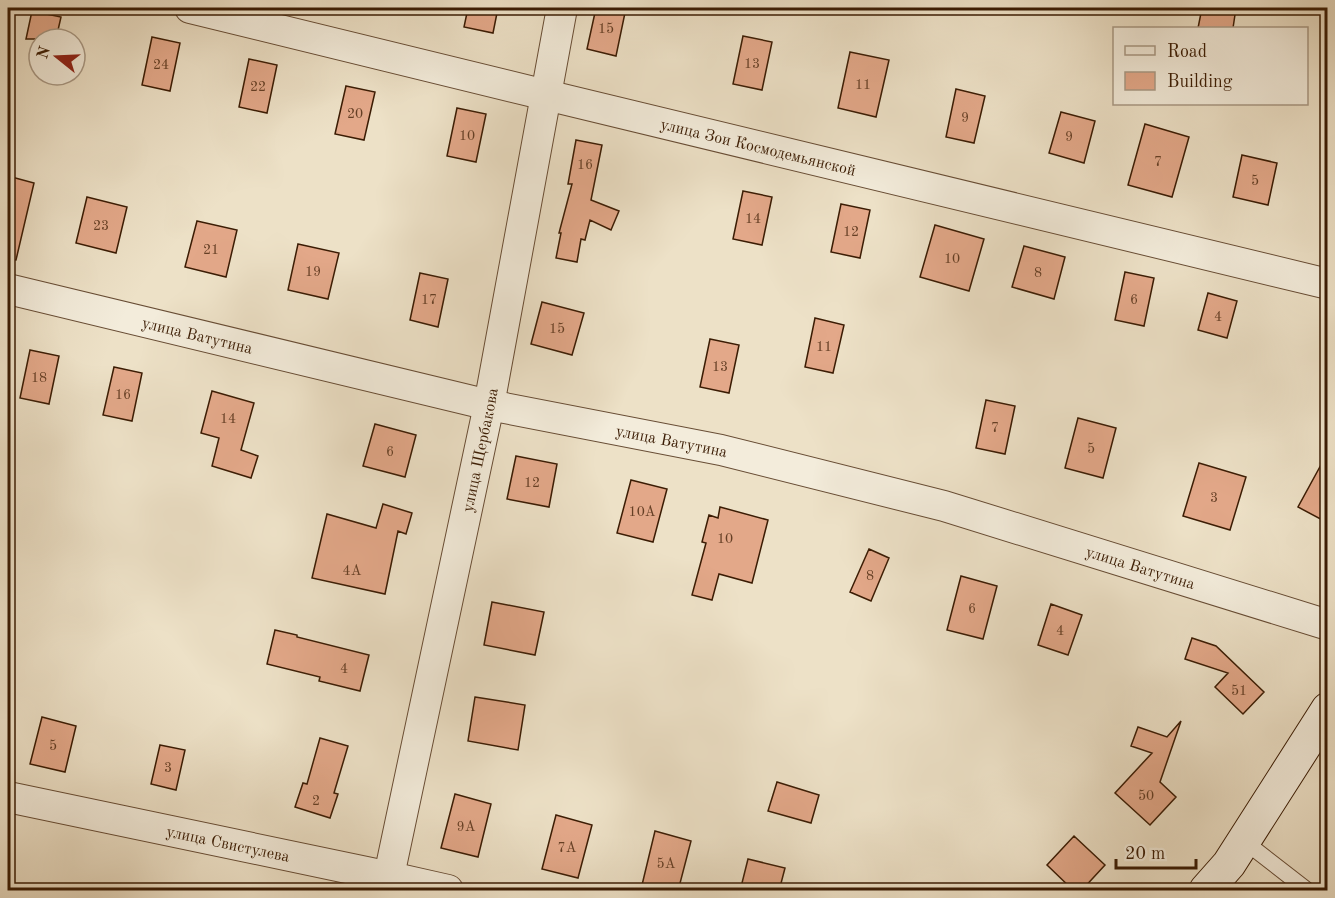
<svg xmlns="http://www.w3.org/2000/svg" width="1335" height="898" font-family="'Old Standard TT',serif">
	<style>
		.building { fill: #e3a889; stroke: #3b1c04; stroke-width: 1.5 }
		.lines { fill: none; stroke-linecap: round; stroke-linejoin: round }
		.service-casing { stroke: #684d35; stroke-width: 17 }
		.minor-casing { stroke: #684d35; stroke-width: 32 }
		.secondary-casing { stroke: #3b1c04; stroke-width: 35 }
		.service { stroke: #f3ecdb; stroke-width: 15 }
		.minor { stroke: #f3ecdb; stroke-width: 30 }
		.secondary { stroke: #f3ecdb; stroke-width: 33 }
		.labels { text-anchor: middle; stroke-width: 5; stroke-linejoin: round; paint-order: stroke }
		.number-label { font-size: 14px; fill: #653f25 }
		.street-label { font-size: 16px; fill: #3b1c04; stroke: #f3ecdb }
	</style>
	<rect width="100%" height="100%" fill="#ede1c7"/>
	<filter id="stains"><feTurbulence type="fractalNoise" baseFrequency=".00333" numOctaves="4"/><feColorMatrix values="0 0 0 0 .2 0 0 0 0 .09 0 0 0 0 .02 0 0 0 .5 -.17"/></filter>
	<radialGradient id="worn" r=".72"><stop offset=".6" stop-color="#630" stop-opacity="0"/><stop offset="1" stop-color="#630" stop-opacity=".3"/></radialGradient>
	<path class="building" d="M468 8H498L493 33 464 27Z
		M596 8H626L616 56 587 49Z
		M1202 8H1236L1233 28H1198Z
		M32 11 61 17 56 39H26Z
		M743 36 772 42 762 90 733 84Z
		M152 37 180 43 170 91 142 85Z
		M850 52 889 60 876 117 838 108Z
		M249 59 277 65 267 113 239 107Z
		M346 86 375 92 364 140 335 134Z
		M956 89 985 96 974 143 946 137Z
		M457 108 486 114 476 162 447 156Z
		M1061 112 1095 121 1084 163 1049 153Z
		M1145 124 1189 137 1172 197 1128 185Z
		M576 140 602 145 591 200 619 211 611 230 590 220 585 240 581 239 577 262 556 258 561 233H559L572 184H568Z
		M1242 155 1277 163 1268 205 1233 197Z
		M8 176 34 183 16 260 8 259Z
		M743 191 772 197 762 245 733 239Z
		M87 197 127 207 116 253 76 243Z
		M841 204 870 210 860 258 831 252Z
		M197 221 237 230 226 277 185 267Z
		M935 225 984 239 969 291 920 277Z
		M298 244 339 253 328 299 288 290Z
		M1024 246 1065 257 1054 299 1012 287Z
		M1125 272 1154 278 1144 326 1115 320Z
		M420 273 448 279 438 327 410 320Z
		M1208 293 1237 301 1227 338 1198 330Z
		M542 302 584 313 572 355 531 344Z
		M815 318 844 325 833 373 805 367Z
		M710 339 739 345 729 393 700 387Z
		M30 350 59 356 49 404 20 398Z
		M114 367 142 373 132 421 103 415Z
		M212 391 254 403 241 450 258 456 251 478 212 466 219 438 201 433Z
		M986 400 1015 406 1005 454 976 448Z
		M1078 418 1116 428 1103 478 1065 468Z
		M375 424 416 435 405 477 363 466Z
		M1328 452V523L1298 507Z
		M516 456 557 464 549 507 507 499Z
		M1199 463 1246 477 1230 530 1183 516Z
		M631 480 667 489 653 542 617 533Z
		M383 504 412 513 406 534 398 531 385 594 312 578 327 514 376 528Z
		M720 507 768 520 752 583 719 574 712 600 692 595 706 543 702 542 709 515 718 518Z
		M869 549 889 558 871 601 850 592Z
		M961 576 997 586 983 639 947 630Z
		M492 602 544 612 535 655 484 645Z
		M1051 604 1082 615 1068 655 1038 645Z
		M275 630 297 635V637L369 655 360 691 319 681 320 677 267 664Z
		M1192 638 1216 646 1264 692 1243 714 1215 687 1228 673 1185 659Z
		M475 697 525 705 518 750 468 741Z
		M42 717 76 726 65 772 30 764Z
		M1181 721 1160 782 1176 797 1150 825 1115 793 1152 753 1131 746 1138 727 1167 737Z
		M320 738 348 746 334 793 338 794 330 818 295 807 303 783 307 784Z
		M160 745 185 750 176 790 151 784Z
		M777 782 819 795 811 823 768 811Z
		M455 794 491 804 478 857 441 848Z
		M556 815 592 825 578 878 542 869Z
		M655 831 691 841 678 891H664L642 885Z
		M1074 836 1105 865 1081 891H1074L1047 865Z
		M748 859 785 868 779 891H740Z"/>
	<g class="lines">
		<defs>
			<path id="service" d="M1244 841 1307 890"/>
			<g id="minor">
				<path id="s1" d="M190 8 546 95 1328 284"/>
				<path id="s2" d="M8 289 489 405 721 450 944 506 1328 625"/>
				<path id="s3" d="M8 797 390 877 448 890"/>
				<path id="s4" d="M386 890 489 405 562 8"/>
			</g>
			<path id="secondary" d="M1206 890 1229 864 1328 709"/>
		</defs>
		<use href="#service" class="service-casing"/>
		<use href="#minor" class="minor-casing"/>
		<use href="#secondary" class="secondary-casing"/>
		<use href="#service" class="service"/>
		<use href="#minor" class="minor"/>
		<use href="#secondary" class="secondary"/>
	</g>
	<g class="labels">
		<g class="number-label">
			<text x="606" y="33">15</text>
			<text x="752" y="68">13</text>
			<text x="161" y="69">24</text>
			<text x="863" y="89">11</text>
			<text x="258" y="91">22</text>
			<text x="355" y="118">20</text>
			<text x="965" y="122">9</text>
			<text x="467" y="140">10</text>
			<text x="1069" y="141">9</text>
			<text x="1158" y="166">7</text>
			<text x="585" y="169">16</text>
			<text x="1255" y="185">5</text>
			<text x="753" y="223">14</text>
			<text x="101" y="230">23</text>
			<text x="851" y="236">12</text>
			<text x="211" y="254">21</text>
			<text x="952" y="263">10</text>
			<text x="313" y="276">19</text>
			<text x="1038" y="277">8</text>
			<text x="429" y="304">17</text>
			<text x="1134" y="304">6</text>
			<text x="1218" y="321">4</text>
			<text x="557" y="333">15</text>
			<text x="824" y="351">11</text>
			<text x="720" y="371">13</text>
			<text x="39" y="382">18</text>
			<text x="123" y="399">16</text>
			<text x="228" y="423">14</text>
			<text x="995" y="432">7</text>
			<text x="1091" y="453">5</text>
			<text x="390" y="456">6</text>
			<text x="532" y="487">12</text>
			<text x="1214" y="502">3</text>
			<text x="642" y="516">10А</text>
			<text x="725" y="543">10</text>
			<text x="352" y="575">4А</text>
			<text x="870" y="580">8</text>
			<text x="972" y="613">6</text>
			<text x="1060" y="635">4</text>
			<text x="344" y="673">4</text>
			<text x="1239" y="695">51</text>
			<text x="53" y="750">5</text>
			<text x="168" y="772">3</text>
			<text x="1146" y="800">50</text>
			<text x="316" y="805">2</text>
			<text x="466" y="831">9А</text>
			<text x="567" y="852">7А</text>
			<text x="666" y="868">5А</text>
		</g>
		<g class="street-label">
			<text dy="6" stroke="none"><textPath href="#s1" startOffset="585">улица Зои Космодемьянской</textPath></text>
			<text dy="6" stroke="none"><textPath href="#s2" startOffset="195">улица Ватутина</textPath></text>
			<text dy="6" stroke="none"><textPath href="#s2" startOffset="681">улица Ватутина</textPath></text>
			<text dy="6" stroke="none"><textPath href="#s4" startOffset="450">улица Щербакова</textPath></text>
			<text dy="6" stroke="none"><textPath href="#s2" startOffset="1167">улица Ватутина</textPath></text>
			<text dy="6" stroke="none"><textPath href="#s3" startOffset="225">улица Свистулева</textPath></text>
		</g>
	</g>
	<rect width="1335" height="898" fill="none" stroke="#ede1c7" stroke-width="30"/>
	<rect x="9" y="9" width="1317" height="880" fill="none" stroke="#3b1c04" stroke-width="3"/>
	<rect x="15" y="15" width="1305" height="868" fill="none" stroke="#3b1c04" stroke-width="1.5"/>
	<rect x="1113" y="27" width="195" height="78" fill="#f3ecdb" stroke="#a99985" stroke-width="1.5"/>
	<rect x="1125" y="46" width="30" height="9" fill="#f3ecdb" stroke="#a99985" stroke-width="1.5"/>
	<text x="1167" y="57" font-size="18" fill="#3b1c04">Road</text>
	<rect x="1125" y="72" width="30" height="18" fill="#e3a889" stroke="#a99985" stroke-width="1.5"/>
	<text x="1167" y="87" font-size="18" fill="#3b1c04">Building</text>
	<g transform="translate(57 57) rotate(288)"><circle r="28" fill="#f3ecdb" stroke="#a99985" stroke-width="1.5"/>
	<path d="M0-4.5L10 22L0 15L-10 22Z" fill="#8f2418"/>
	<text y="-9" font-size="16" font-weight="bold" text-anchor="middle" fill="#3b1c04">N</text>
	</g>
	<path d="M1116 859v9h80v-9" fill="none" stroke="#3b1c04" stroke-width="3"/>
	<text x="1125" y="859" font-size="18" fill="#3b1c04" stroke="#f3ecdb" stroke-width="4.5" paint-order="stroke">20 m</text>
	<rect width="100%" height="100%" filter="url(#stains)"/>
	<rect width="100%" height="100%" fill="url(#worn)"/>
</svg>
